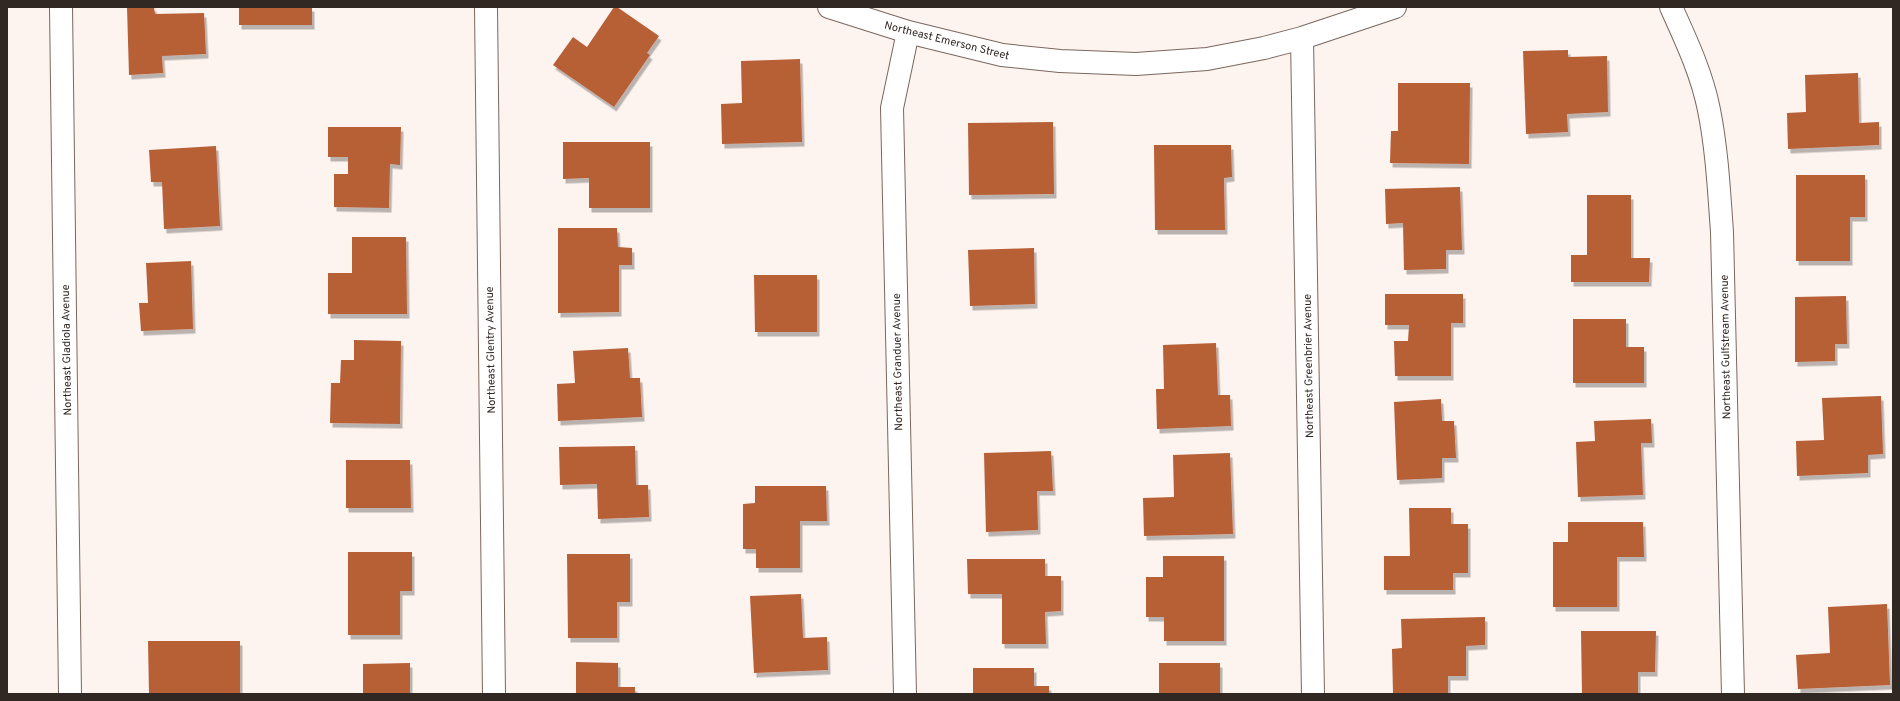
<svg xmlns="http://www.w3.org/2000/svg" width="1900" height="701" font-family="Overpass,sans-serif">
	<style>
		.building { fill: #b75e36; filter: url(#shadow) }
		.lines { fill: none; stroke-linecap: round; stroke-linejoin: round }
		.street-casing { stroke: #7b675e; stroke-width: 24 }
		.street { stroke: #fff; stroke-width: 22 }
		.labels { text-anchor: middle; stroke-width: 4; stroke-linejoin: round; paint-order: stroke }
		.street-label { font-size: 11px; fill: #312824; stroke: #fff }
	</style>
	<defs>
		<filter id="shadow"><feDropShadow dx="2.5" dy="4.5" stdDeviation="0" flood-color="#0004"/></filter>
	</defs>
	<rect width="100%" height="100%" fill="#fdf3ef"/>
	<path class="building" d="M127 7H154L155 14 204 13 206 54 162 56 163 73 129 75Z
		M239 7H312V25H239Z
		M614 7H617L659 36 647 53 650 55 614 107 553 65 573 37 587 47Z
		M1568 50V57L1607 56 1608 112 1567 114 1568 132 1526 134 1523 51Z
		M800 59 802 142 722 144 721 104 742 103 741 61Z
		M1858 73 1859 123 1879 122V145L1788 149 1787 113 1806 112 1805 75Z
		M1398 83H1470L1469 164 1390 163 1391 131H1398Z
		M1053 122 1054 194 969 195 968 123Z
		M328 127H401L400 165 390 164 389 208 334 207V174H348V157H328Z
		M563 142H650V208H589V178L563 179Z
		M1154 145H1231L1232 177 1224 178 1225 230H1155Z
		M216 146 220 226 164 229 162 182H151L149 150Z
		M1796 175H1865V217H1850V261H1796Z
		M1460 187 1462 250H1446V269L1404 270 1403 223 1386 224 1385 189Z
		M1587 195H1631V258H1650L1649 282H1571V255H1587Z
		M558 228H617L618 247 632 248V265H619V312L558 313Z
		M352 237H406L407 314H328V273H352Z
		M1034 248 1035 304 970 306 968 250Z
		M191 261 193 329 141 331 139 303H148L146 263Z
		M754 275H817V332H755Z
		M1385 294H1463V323H1451V376H1395L1394 341H1408L1409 325H1385Z
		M1846 296 1847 344H1835V361L1795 362V297Z
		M1573 319H1626V347H1644V383H1573Z
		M354 340 401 341 400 424 330 423 331 383H340L341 360H354Z
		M1216 343 1218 395H1230L1231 426 1157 429 1156 389H1164L1163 345Z
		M628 348 630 378H640L642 417 558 421 557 384 575 383 573 351Z
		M1881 396 1883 454 1868 455V473L1797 476 1796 441 1824 440 1822 398Z
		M1441 399 1442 421H1454L1456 458H1442V478L1397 480 1394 402Z
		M1651 419 1652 443H1641L1643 495 1578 497 1576 442 1595 441 1594 421Z
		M635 446 636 485H648L649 517 598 519 597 484 560 485 559 447Z
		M1051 451 1053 491H1037L1038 530 986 532 984 453Z
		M1230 453 1233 534 1144 536 1143 498 1174 497 1173 455Z
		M346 460H410L411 508H346Z
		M755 486H826L827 521H800V568H756V549H743V504L755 503Z
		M1409 508H1451V524H1468V573H1453V590H1384V556H1410Z
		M1568 522H1643L1644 557H1617V607H1553V542H1568Z
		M348 552H412V591H400V635H348Z
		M567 554H630V602H617V638H568Z
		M1163 556H1224V641H1164V617H1146V577H1163Z
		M967 559H1045V576H1061V611L1045 612 1046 644H1002V594H968Z
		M801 594 803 638 827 637 828 670 754 673 750 596Z
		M1887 604 1890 685 1798 689 1796 655 1830 653 1828 607Z
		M1485 617V645L1466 646V676H1448V694H1393L1392 649 1402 648 1401 619Z
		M1581 631H1656L1655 672H1638V694H1582Z
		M148 641H240V694H149Z
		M576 662 618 663V687H635V694H576Z
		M410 663V694H363V664Z
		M1159 663H1220V694H1159Z
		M973 668H1034V686H1049V694H973Z"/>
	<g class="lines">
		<defs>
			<path id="street" d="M61 7 70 694
				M486 7 494 694
				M829 7 908 32 1002 55 1060 61 1136 64 1207 59 1264 48 1302 38 1395 7
				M1671 7C1686 40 1702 74 1709 110 1717 150 1719 191 1722 232L1733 694
				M1302 38 1313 694
				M905 694 892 108 908 32"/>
		</defs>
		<use href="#street" class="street-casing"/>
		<use href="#street" class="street"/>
	</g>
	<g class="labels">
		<g class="street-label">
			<text transform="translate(947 40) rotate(14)" y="4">Northeast Emerson Street</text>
			<text transform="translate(1725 347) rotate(-91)" y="4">Northeast Gulfstream Avenue</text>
			<text transform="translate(66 350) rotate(-91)" y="4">Northeast Gladiola Avenue</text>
			<text transform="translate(490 350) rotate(-91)" y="4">Northeast Glentry Avenue</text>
			<text transform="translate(897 362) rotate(-91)" y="4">Northeast Granduer Avenue</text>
			<text transform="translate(1308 366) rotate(-91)" y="4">Northeast Greenbrier Avenue</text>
		</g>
	</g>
	<rect width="1900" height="701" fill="none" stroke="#312824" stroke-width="16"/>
</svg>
